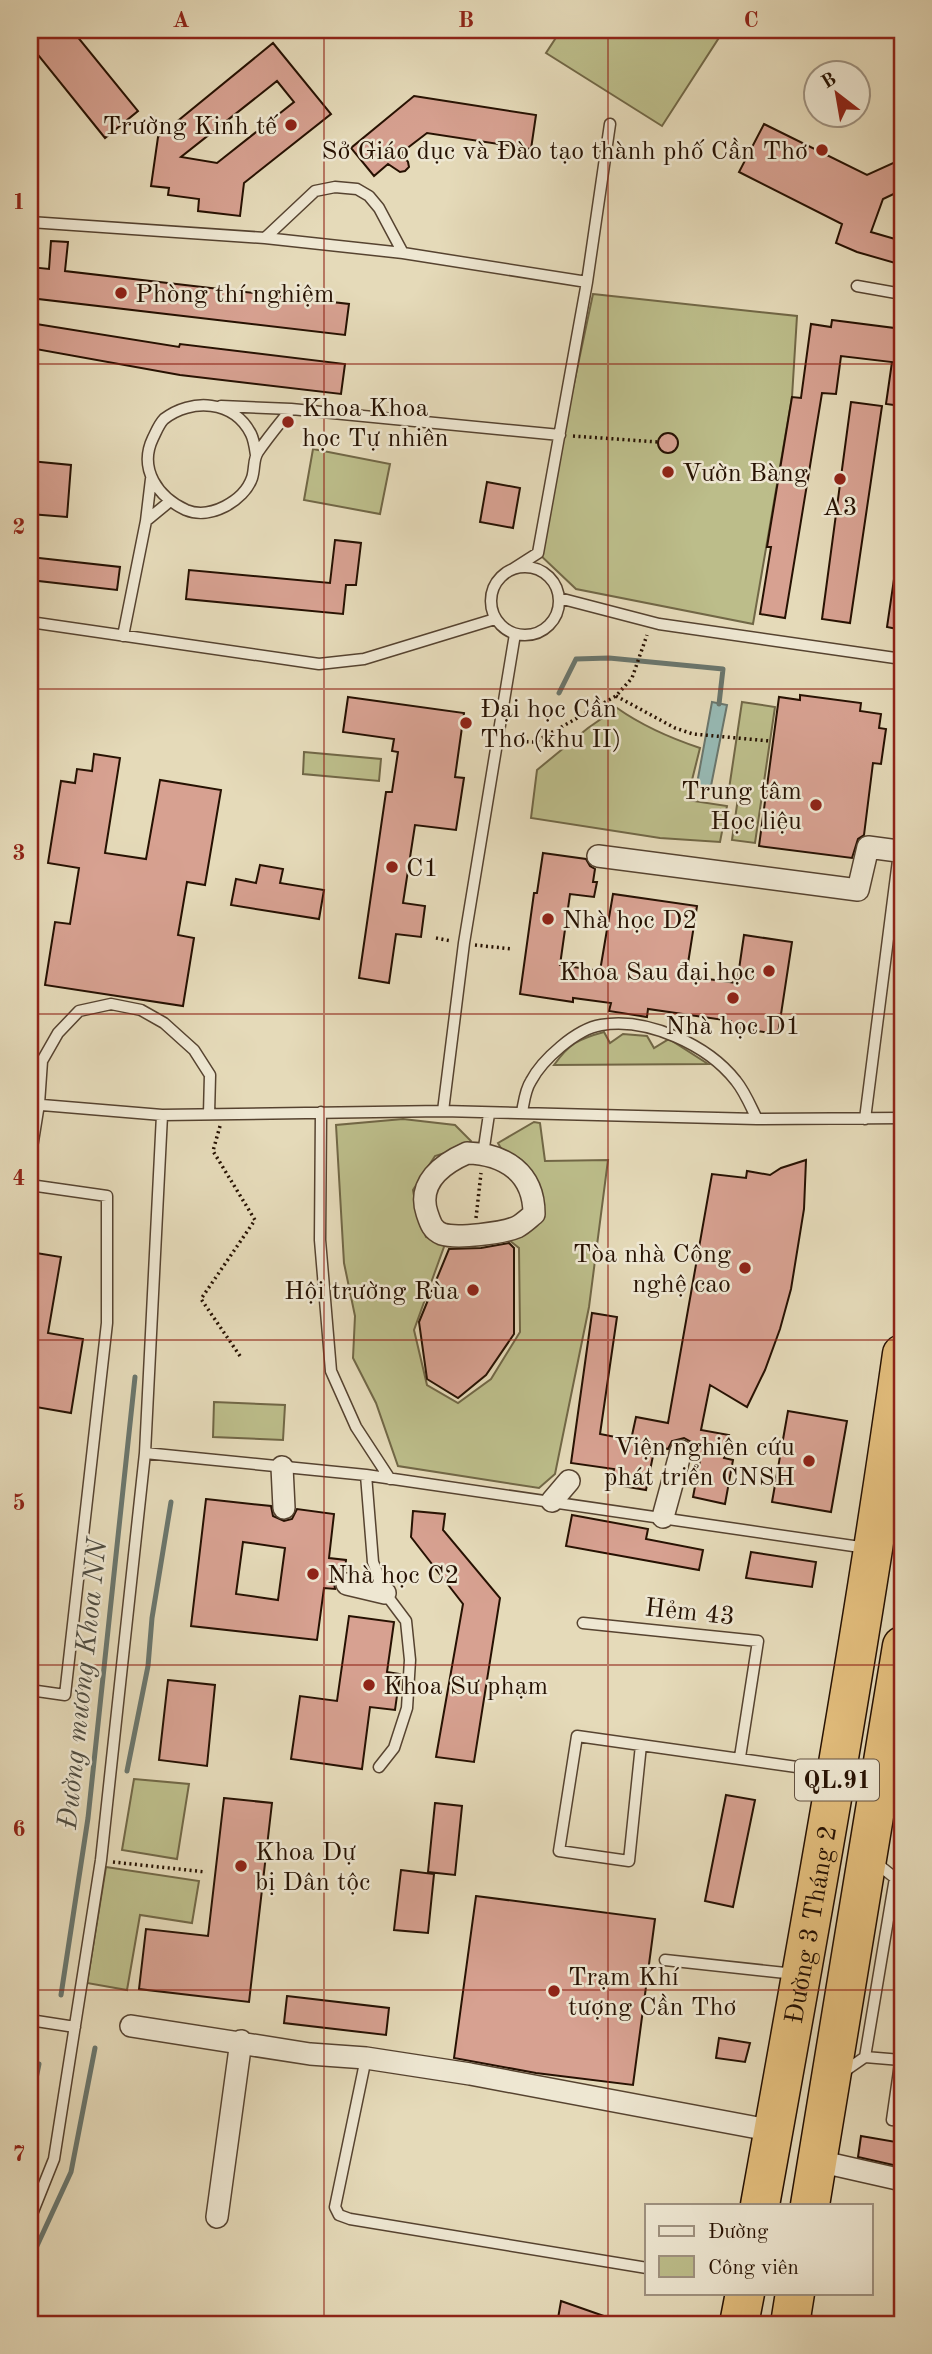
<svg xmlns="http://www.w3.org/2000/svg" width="932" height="2354" font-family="'Old Standard TT',serif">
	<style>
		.green { fill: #bcbd8a; stroke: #716746; stroke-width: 2 }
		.water { fill: #97bab5; stroke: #6a766d; stroke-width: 2 }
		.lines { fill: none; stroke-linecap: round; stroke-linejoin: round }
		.stream { stroke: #6a766d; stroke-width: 5 }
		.building { fill: #d7a191; stroke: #261102; stroke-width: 2; fill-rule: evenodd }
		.lane-casing { stroke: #564330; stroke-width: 13 }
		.street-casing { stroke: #564330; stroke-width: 24 }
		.highway-casing { stroke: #261102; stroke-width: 41 }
		.path { stroke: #261102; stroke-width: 3.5; stroke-dasharray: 2 3.5; stroke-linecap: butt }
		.lane { stroke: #eee7d2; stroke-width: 10 }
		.street { stroke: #eee7d2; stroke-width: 21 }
		.highway { stroke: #e2bd7c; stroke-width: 38 }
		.grid { fill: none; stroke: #8f2418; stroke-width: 2; stroke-opacity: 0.55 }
		.poi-dot { fill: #8f2418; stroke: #eee7d2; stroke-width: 2.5 }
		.labels { text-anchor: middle; stroke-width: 5; stroke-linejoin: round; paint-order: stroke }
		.shield { fill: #eee7d2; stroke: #625140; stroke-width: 2 }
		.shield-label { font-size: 24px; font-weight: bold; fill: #261102 }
		.poi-label { font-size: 26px; fill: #261102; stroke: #eee7d2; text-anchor: start }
		.street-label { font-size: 26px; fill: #261102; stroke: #eee7d2 }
		.water-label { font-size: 28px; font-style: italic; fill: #4e4c41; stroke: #eee7d2 }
		.neatline { fill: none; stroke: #8f2418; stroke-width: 2.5 }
		.grid-label { font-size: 23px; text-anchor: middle; font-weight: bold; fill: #8f2418 }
	</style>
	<rect width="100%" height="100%" fill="#e5dab9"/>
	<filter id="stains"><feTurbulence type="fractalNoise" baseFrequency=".00286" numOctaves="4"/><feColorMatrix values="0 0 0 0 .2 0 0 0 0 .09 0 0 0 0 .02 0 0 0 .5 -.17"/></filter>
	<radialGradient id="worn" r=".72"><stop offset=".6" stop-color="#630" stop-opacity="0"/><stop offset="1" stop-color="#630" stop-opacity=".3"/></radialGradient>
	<path class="green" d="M561 30H717L722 33 662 126 546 53Z
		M593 294 797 316 792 397 753 624 576 589 538 553Z
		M313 449 390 464 380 514 304 500Z
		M742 702 775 707 755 843 732 840 739 791 729 789Z
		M617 708C644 727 670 738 700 748L687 800 727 806 720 842 660 838 531 818 537 770 588 728Z
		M304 752 381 759 379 781 303 774Z
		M604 1032 610 1043 623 1034 647 1036 654 1048 669 1039 708 1064 554 1065C569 1044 578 1039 604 1032Z
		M403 1119 455 1125 471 1141 467 1146 435 1156 413 1190 417 1213 426 1237 445 1244 414 1330 427 1385 458 1403 491 1379 520 1332 519 1248 504 1236 521 1229 539 1187 519 1158 503 1152 498 1143 534 1122 540 1123 545 1161 608 1160 589 1307 555 1474 539 1488 398 1466 376 1403 353 1358 355 1316 344 1263 336 1125Z
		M214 1402 285 1405 283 1440 213 1437Z
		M134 1779 189 1784 177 1859 122 1850Z
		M106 1867 199 1881 192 1923 140 1915 127 1990 87 1983Z"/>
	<path class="water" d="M712 702 727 705 710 791 696 789Z"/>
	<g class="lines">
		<path class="stream" d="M559 693 576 659 609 658 723 669 719 704
			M127 1771 148 1666 152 1618 171 1502
			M61 1995 88 1818 135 1377
			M30 2108 39 2064
			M30 2261 71 2172 95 2048"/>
	</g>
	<path class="building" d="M30 30H72L138 111 105 138 30 45Z
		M273 43 331 114 244 183 240 216 198 211 199 199 168 195 169 188 151 186 158 137ZM277 81 294 102 217 163 181 157Z
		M414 96 536 115 531 149 427 133 401 153 408 162 409 167 405 171 400 172 388 164 374 176 351 148Z
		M764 124 867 175 902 159V190L883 199 871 232 902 241V265L857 252 836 243 842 224 739 172Z
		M51 241 68 242 65 271 349 304 345 335 30 298V267L49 269Z
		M832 320 902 329V406L886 404 892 362 841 356 836 394 822 393 785 618 760 614 771 547H767L792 397 801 398 811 324 831 327Z
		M30 323 179 347 180 344 345 364 341 394 180 375 30 348Z
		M851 402 882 406 850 623 822 619Z
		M658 443a10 10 0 1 1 20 0a10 10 0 1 1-20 0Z
		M30 461 71 465 67 517 30 514Z
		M487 482 520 488 513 528 480 522Z
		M335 540 361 543 356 585H346L343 614 186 599 189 570 330 583Z
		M30 557 120 567 117 590 30 580Z
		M894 579 902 580V630L887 627Z
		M800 695 861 703 860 711 881 714 879 728 886 729 881 764 873 763 864 835 858 839 852 858 759 846 779 697 800 700Z
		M348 697 464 713 455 777 464 778 456 830 415 825 403 903 425 906 421 937 396 934 389 983 359 978 386 792H392L398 752 392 751 394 739 343 732Z
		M94 754 120 758 105 853 146 859 160 780 221 790 205 885 187 882 178 935 194 938 183 1006 45 985 55 922 70 924 79 868 48 863 61 781 75 783 77 769 92 771Z
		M543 853 586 859 590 866 595 869 593 882H597L594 897 570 894 560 965 600 971 613 894 697 906 686 976 737 983 744 935 792 942 778 1034 730 1027 731 1021 648 1009 647 1017 609 1011 611 1003 573 998V1002L520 994 534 893H537Z
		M260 865 283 869 280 883 324 890 319 919 231 905 236 879 256 883Z
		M806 1160 804 1209 791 1289 780 1329 765 1370 747 1407 710 1385 701 1430 729 1435 724 1458 733 1460 725 1504 693 1497 701 1455 694 1454 691 1442 684 1438 672 1441 668 1449 655 1446 646 1490 611 1484 614 1469 571 1463 592 1313 617 1317 600 1434 631 1440 636 1417 668 1423 712 1174 746 1178 747 1171 770 1175 781 1168Z
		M509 1243 514 1248V1334L486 1375 458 1398 427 1379 419 1322 449 1249 481 1248Z
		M30 1252 61 1257 48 1333 83 1339 71 1413 30 1406Z
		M788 1411 847 1421 831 1512 772 1502Z
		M206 1499 271 1506 273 1516 284 1521 292 1519 297 1509 334 1514 329 1558 346 1560 345 1571 337 1576 334 1582 335 1589 324 1588 317 1640 191 1626ZM243 1542 285 1548 278 1600 236 1594Z
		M413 1511 445 1514 443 1530 500 1598 474 1762 436 1757 463 1604 411 1537Z
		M572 1515 648 1529 646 1539 703 1550 699 1570 566 1546Z
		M751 1552 816 1562 812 1587 746 1578Z
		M349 1616 394 1622 387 1672 400 1674 395 1710 370 1707 362 1769 291 1759 300 1696 337 1701Z
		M168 1680 215 1685 207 1766 159 1760Z
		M726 1795 755 1800 733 1907 705 1901Z
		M224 1798 272 1803 249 2002 139 1989 146 1929 208 1936Z
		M435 1803 462 1806 455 1875 428 1872Z
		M401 1870 434 1874 428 1933 394 1930Z
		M476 1896 655 1919 633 2085 536 2073 454 2058Z
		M287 1996 389 2008 386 2035 284 2023Z
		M719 2038 750 2043 745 2062 716 2058Z
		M861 2136 902 2143V2167L858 2157Z
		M561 2301 621 2322V2324H557Z"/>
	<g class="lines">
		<defs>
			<path id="lane" d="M30 222 265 238 403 253 587 282 538 553 513 569
				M265 238 315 191 335 187 357 189 369 196 379 208 403 253
				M587 282 610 124
				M857 286 902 294
				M221 406 291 409 560 435
				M256 455C255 448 254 440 251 434 234 400 191 398 164 419 159 424 156 432 153 438 138 469 158 497 186 510 210 520 244 501 252 478 255 469 253 459 258 452 268 437 280 423 291 409
				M146 521 169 502
				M491 601a34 34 0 1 1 68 0a34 34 0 1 1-68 0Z
				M559 598 659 624 902 659
				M30 622 319 664 364 659 495 619
				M123 636 146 521 151 479
				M30 1104 162 1115 443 1111 757 1119 902 1118
				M443 1111 464 943 515 634
				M321 1112 320 1240 331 1371 356 1427 390 1479
				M522 1112C524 1102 525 1090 531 1081 542 1060 576 1029 601 1025 647 1017 708 1045 736 1081 745 1092 751 1107 757 1119
				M865 1119 902 829
				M483 1154 489 1114
				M30 1160 39 1104 42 1061 58 1033 79 1011 111 1004 141 1010 164 1023 194 1050 210 1075 209 1114
				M30 1185 107 1196V1323L65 1695 30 1690
				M145 1453 162 1115
				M366 1475 373 1562 385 1593 406 1621 410 1660 407 1708 394 1748 379 1767
				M583 1623 758 1641 740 1757
				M641 1745 629 1861 559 1851 577 1736 832 1772
				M665 1960 795 1974
				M30 2020 75 2027
				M902 2050 892 2120 902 2121
				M865 2057 901 2060
				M366 2058 335 2207 339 2215 350 2219 647 2268
				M842 2073 865 2057 895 1878 875 1862
				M30 2219 54 2159 101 1860 145 1453 366 1475 867 1548
				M799 2317 819 2324"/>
			<path id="street" d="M598 856 858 890 868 847 898 851
				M467 1153C505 1154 534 1173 534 1214 529 1218 523 1224 517 1227 503 1233 457 1239 442 1234 432 1230 430 1222 427 1213 417 1183 442 1164 467 1153Z
				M282 1467 284 1508
				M552 1501 569 1481
				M663 1517 681 1451
				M347 1584 385 1593
				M131 2026 310 2054 366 2058 470 2074 774 2131
				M818 2161 902 2180
				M217 2217 241 2041"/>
			<g id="highway">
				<path id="s1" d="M760 2205C811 1922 862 1639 902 1354"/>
				<path d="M810 2205 902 1646"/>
				<path d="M739 2324 745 2293"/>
				<path d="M790 2324 795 2293"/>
			</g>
		</defs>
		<use href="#lane" class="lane-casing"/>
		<use href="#street" class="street-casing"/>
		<use href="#highway" class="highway-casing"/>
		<path class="path" d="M573 436 658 442
			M616 696 675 728 693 734 770 741
			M510 741 535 742 616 696 632 678 647 635
			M436 938 451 941
			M475 945 512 949
			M220 1126 213 1151 255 1220 201 1299 240 1356
			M476 1218 481 1173
			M113 1862 206 1872"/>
		<use href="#lane" class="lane"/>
		<use href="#street" class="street"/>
		<use href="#highway" class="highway"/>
	</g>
	<path class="grid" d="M324 30V2324M608 30V2324M30 364H902M30 689H902M30 1014H902M30 1340H902M30 1665H902M30 1990H902"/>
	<g class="poi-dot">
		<circle cx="291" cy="125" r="7"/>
		<circle cx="822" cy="150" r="7"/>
		<circle cx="121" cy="293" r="7"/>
		<circle cx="288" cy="422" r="7"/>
		<circle cx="668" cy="472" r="7"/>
		<circle cx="840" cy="479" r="7"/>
		<circle cx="466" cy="723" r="7"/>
		<circle cx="816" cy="805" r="7"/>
		<circle cx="392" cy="867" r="7"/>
		<circle cx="548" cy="919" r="7"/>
		<circle cx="769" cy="971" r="7"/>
		<circle cx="733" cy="998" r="7"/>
		<circle cx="745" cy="1268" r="7"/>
		<circle cx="473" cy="1290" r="7"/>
		<circle cx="809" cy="1461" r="7"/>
		<circle cx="313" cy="1574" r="7"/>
		<circle cx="369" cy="1685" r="7"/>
		<circle cx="241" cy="1866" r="7"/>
		<circle cx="554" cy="1991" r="7"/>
	</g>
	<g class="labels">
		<rect class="shield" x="795" y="1759.5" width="84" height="41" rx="5"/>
		<g class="shield-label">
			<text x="837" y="1788">QL.91</text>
		</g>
		<g class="poi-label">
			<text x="277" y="134" text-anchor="end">Trường Kinh tế</text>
			<text x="808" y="159" text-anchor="end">Sở Giáo dục và Đào tạo thành phố Cần Thơ</text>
			<text x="135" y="302">Phòng thí nghiệm</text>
			<text x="302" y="416">Khoa Khoa<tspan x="302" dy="30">học Tự nhiên</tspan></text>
			<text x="682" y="481">Vườn Bàng</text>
			<text x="840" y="515" text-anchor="middle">A3</text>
			<text x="480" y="717">Đại học Cần<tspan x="480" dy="30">Thơ (khu II)</tspan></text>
			<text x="802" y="799" text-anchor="end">Trung tâm<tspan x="802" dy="30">Học liệu</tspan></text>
			<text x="406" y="876">C1</text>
			<text x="562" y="928">Nhà học D2</text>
			<text x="755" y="980" text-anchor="end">Khoa Sau đại học</text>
			<text x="733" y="1034" text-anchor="middle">Nhà học D1</text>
			<text x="731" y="1262" text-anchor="end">Tòa nhà Công<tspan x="731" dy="30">nghệ cao</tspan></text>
			<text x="459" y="1299" text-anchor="end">Hội trường Rùa</text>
			<text x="795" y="1455" text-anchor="end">Viện nghiên cứu<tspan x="795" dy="30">phát triển CNSH</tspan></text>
			<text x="327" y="1583">Nhà học C2</text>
			<text x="383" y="1694">Khoa Sư phạm</text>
			<text x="255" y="1860">Khoa Dự<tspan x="255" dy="30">bị Dân tộc</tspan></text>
			<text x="568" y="1985">Trạm Khí<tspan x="568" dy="30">tượng Cần Thơ</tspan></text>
		</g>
		<g class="street-label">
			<text transform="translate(690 1611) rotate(6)" y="9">Hẻm 43</text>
			<text dy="9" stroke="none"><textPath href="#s1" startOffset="285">Đường 3 Tháng 2</textPath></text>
		</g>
		<g class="water-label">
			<text transform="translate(81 1684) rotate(-84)" y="10">Đường mương Khoa NN</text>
		</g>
	</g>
	<rect width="932" height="2354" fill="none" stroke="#e5dab9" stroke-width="77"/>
	<rect x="645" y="2204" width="228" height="91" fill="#eee7d2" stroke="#9e917f" stroke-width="2"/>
	<rect x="659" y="2226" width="35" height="10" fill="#eee7d2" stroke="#9e917f" stroke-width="2"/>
	<text x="708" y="2238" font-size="21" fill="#261102">Đường</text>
	<rect x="659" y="2256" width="35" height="21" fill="#bcbd8a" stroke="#9e917f" stroke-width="2"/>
	<text x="708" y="2274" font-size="21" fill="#261102">Công viên</text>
	<g transform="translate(837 94) rotate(329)"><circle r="33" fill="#eee7d2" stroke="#9e917f" stroke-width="2"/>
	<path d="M0-5L12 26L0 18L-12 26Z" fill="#8f2418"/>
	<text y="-10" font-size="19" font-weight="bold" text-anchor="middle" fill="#261102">B</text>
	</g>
	<rect x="38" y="38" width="856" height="2278" class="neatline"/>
	<g class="grid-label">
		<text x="181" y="27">A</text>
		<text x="466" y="27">B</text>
		<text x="751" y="27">C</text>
		<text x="19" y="209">1</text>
		<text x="19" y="534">2</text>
		<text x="19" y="860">3</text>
		<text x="19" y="1185">4</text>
		<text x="19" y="1510">5</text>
		<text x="19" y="1836">6</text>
		<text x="19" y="2161">7</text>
	</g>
	<rect width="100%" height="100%" filter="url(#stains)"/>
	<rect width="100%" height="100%" fill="url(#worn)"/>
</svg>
